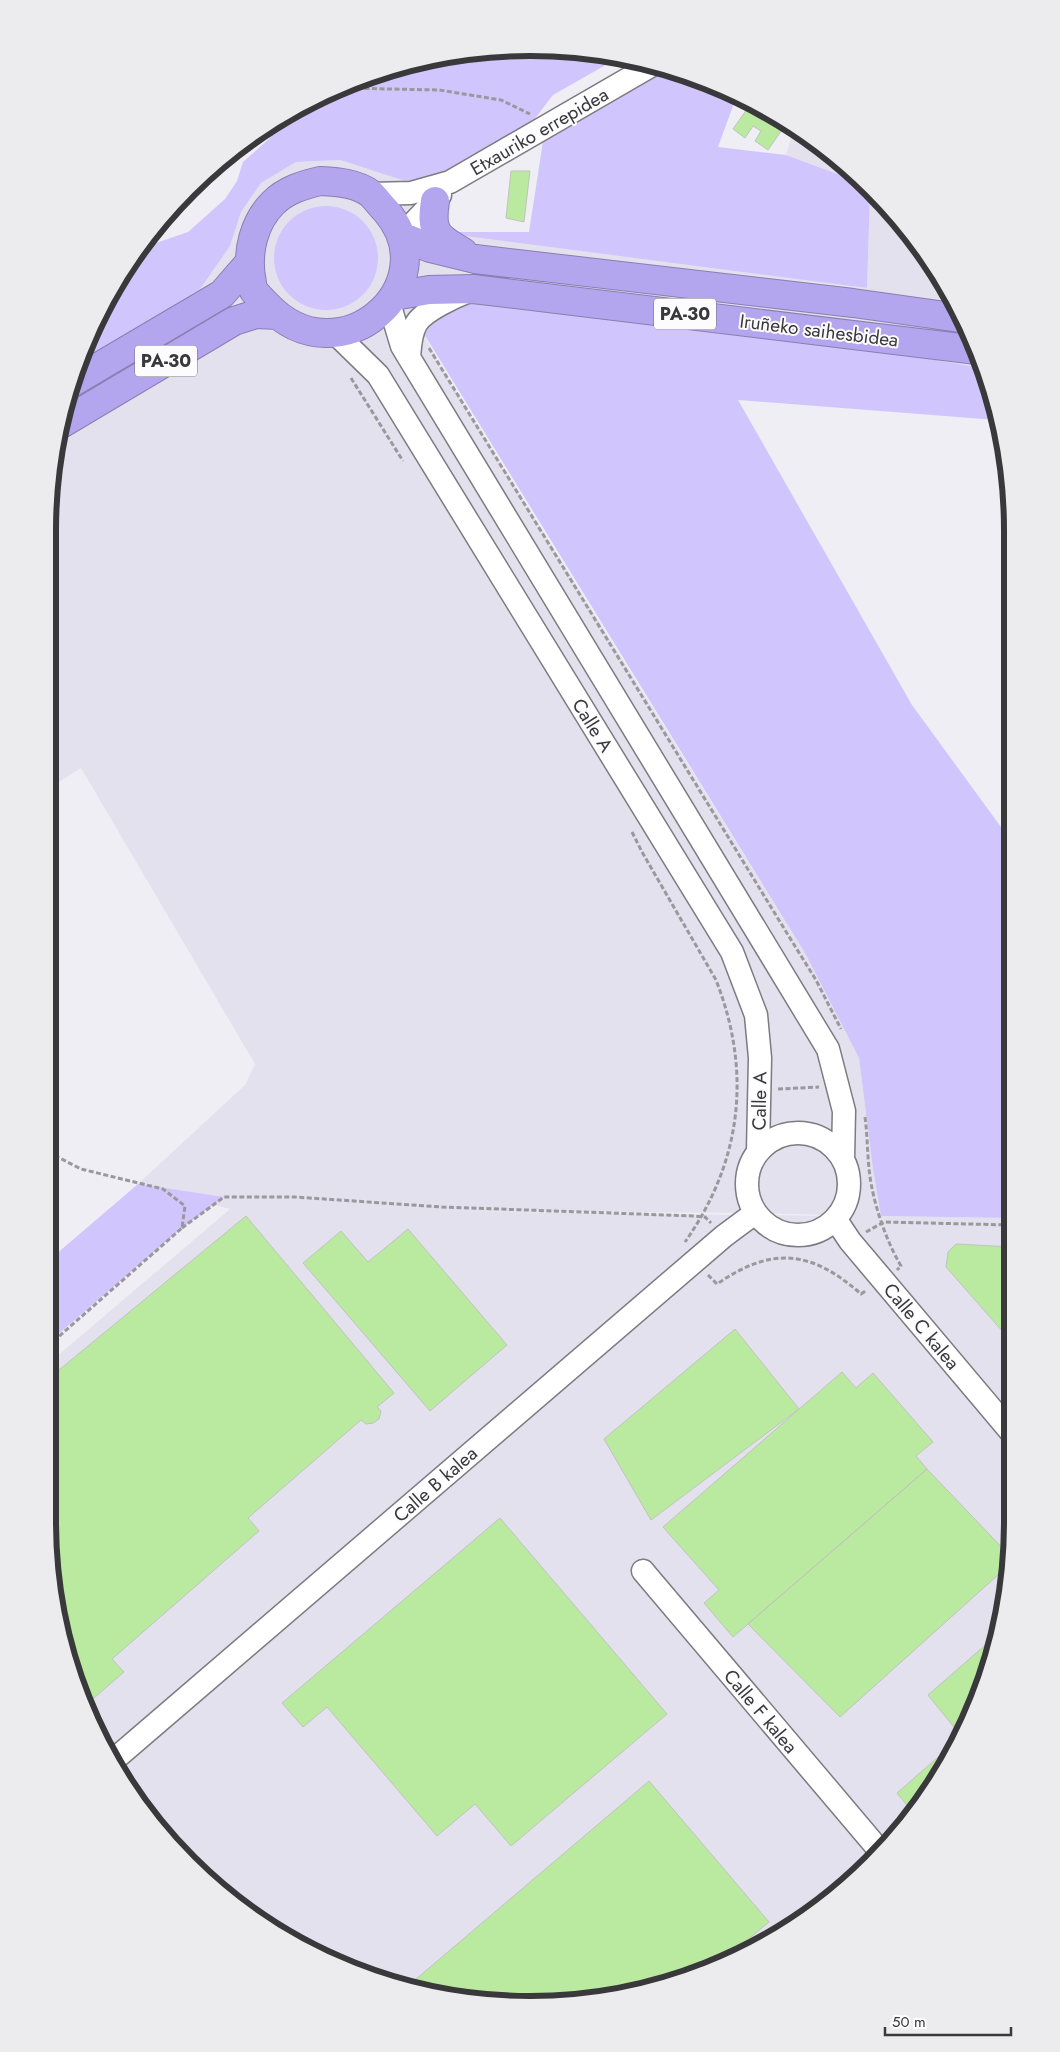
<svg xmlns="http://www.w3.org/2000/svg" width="1060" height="2052" font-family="Jost,sans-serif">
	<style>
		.built { fill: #e3e1ed; fill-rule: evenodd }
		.green { fill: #d0c6fd }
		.building { fill: #baeaa0; stroke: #c0c3be }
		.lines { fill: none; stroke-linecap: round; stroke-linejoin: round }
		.minor-casing { stroke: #7c7b80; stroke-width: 25 }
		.highway-casing { stroke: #897fb0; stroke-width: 30 }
		.path { stroke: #99989d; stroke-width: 3; stroke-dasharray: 5 2.5; stroke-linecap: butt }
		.minor { stroke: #fff; stroke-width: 22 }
		.highway { stroke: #b4a5ef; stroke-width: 28 }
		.labels { text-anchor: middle; stroke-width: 4; stroke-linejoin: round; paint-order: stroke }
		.shield { fill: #fcfcff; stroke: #747376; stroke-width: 1 }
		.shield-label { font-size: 18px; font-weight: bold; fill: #39383b }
		.street-label { font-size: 19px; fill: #39383b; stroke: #fcfcff }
		.rim { fill: none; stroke: #39383b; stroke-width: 6 }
	</style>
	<rect width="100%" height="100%" fill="#efeef4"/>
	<path class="built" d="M794 129 824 147 859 182 786 155Z
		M340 160 405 181 425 178 454 167 448 231 867 288 870 194 913 237 976 346 982 368 866 348 480 301 440 315 424 335 445 374 805 953 859 1058 873 1169 881 1216 1011 1218V1553L996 1647 963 1735 871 1863 743 1955 593 2000 436 1995 289 1940 212 1885 147 1816 73 1677 48 1522V1364L230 1209 138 1184 245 1085 255 1064 81 768 48 789 49 499 64 405 80 363 128 334 230 246 241 212 261 183 296 162ZM438 1211 755 1213 831 1215V1216Z"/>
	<path class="green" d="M561 49 618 58 553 95 533 121 504 139 454 167 425 178 405 181 340 160 296 162 261 183 241 212 230 246 200 289 80 363 97 317 144 242 150 245 188 232 225 199 237 181 243 162 270 138 267 127 289 112 375 73 467 52Z
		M669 69 737 95 718 147 786 155 859 182 870 194 867 288 458 235 448 232H529L543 141Z
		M274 258a52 52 0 1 1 104 0a52 52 0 1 1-104 0Z
		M479 301 866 348 982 368 996 420 738 400 912 705 1009 838 1011 1218 881 1216 873 1169 859 1058 805 953 424 334 440 315Z
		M138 1184 224 1197 182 1228 48 1343V1261Z"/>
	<path class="building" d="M752 102 786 124 768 150 755 141 761 131 753 126 745 138 733 129Z
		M511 171H530L524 222 506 218Z
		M246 1216 394 1393 377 1407 381 1411 379 1419 373 1423 366 1424 361 1420 248 1518 259 1531 112 1659 124 1672 87 1704 73 1677 48 1522V1379Z
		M408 1229 507 1345 430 1411 303 1263 341 1231 368 1262Z
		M956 1244 1011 1247V1341L946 1267 948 1252Z
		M735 1329 799 1409 651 1520 604 1439Z
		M842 1372 856 1388 873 1373 933 1442 916 1456 927 1469 733 1637 704 1603 719 1590 663 1527Z
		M927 1469 1011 1557 1009 1565 840 1717 748 1624Z
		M500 1518 667 1714 511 1846 475 1804 437 1836 327 1707 303 1727 282 1703Z
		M998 1634 996 1647 962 1737 928 1695Z
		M961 1737 910 1809 897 1793Z
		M649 1781 769 1922 722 1961 593 2000 436 1995 409 1985Z"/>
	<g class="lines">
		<defs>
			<path id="minor" d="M370 194 411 193 450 182 654 64
				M401 236 440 195
				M389 303 402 346 828 1049 844 1111 843 1158
				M335 333 378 375 732 952 756 1015 760 1058 758 1151
				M409 358C410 346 410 335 416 324 423 311 456 296 469 291
				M747 1184a51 51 0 1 1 102 0a51 51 0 1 1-102 0Z
				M836 1220 850 1241 1011 1432
				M643 1571 880 1851
				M116 1758 724 1236 755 1213"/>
			<path id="highway" d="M320 181C337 182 357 183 371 194 376 199 381 206 386 211 449 284 340 382 267 305 263 301 258 296 254 291 252 288 252 281 251 277 247 251 254 222 273 203 286 190 303 185 320 181Z
				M435 201C430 232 437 237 463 252
				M401 236 430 248 475 259 853 303 960 318
				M394 296 429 290 473 289 977 350
				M73 382 222 294 249 263
				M61 424 234 321 256 314 277 315"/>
		</defs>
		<use href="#minor" class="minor-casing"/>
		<use href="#highway" class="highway-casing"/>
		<path class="path" d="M342 88 439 90 501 100 530 114
			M429 348 785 930 816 980 841 1029
			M351 378 403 461
			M632 832 642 852 716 980C752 1072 742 1161 685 1242
			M778 1089 819 1087
			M865 1117C868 1139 867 1161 871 1183 876 1211 887 1242 901 1266L897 1270
			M182 1228 224 1197H295L442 1207 694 1216 705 1217 711 1223
			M866 1232 884 1222 1011 1225
			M708 1275 717 1284C772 1246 811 1250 861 1294L867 1290
			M48 1346 182 1228 185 1206 163 1189 81 1169 48 1152"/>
		<use href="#minor" class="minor"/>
		<use href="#highway" class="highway"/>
	</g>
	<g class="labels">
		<g class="shield">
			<rect x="654" y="298.5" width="62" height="31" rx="4"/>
			<rect x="135" y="345.5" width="62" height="31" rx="4"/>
		</g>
		<g class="shield-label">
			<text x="685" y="320">PA-30</text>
			<text x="166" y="367">PA-30</text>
		</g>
		<g class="street-label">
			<text transform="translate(539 131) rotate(-30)" y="7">Etxauriko errepidea</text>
			<text transform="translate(819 330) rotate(7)" y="7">Iruñeko saihesbidea</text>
			<text transform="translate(593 725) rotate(58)" y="7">Calle A</text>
			<text transform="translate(759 1101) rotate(-89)" y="7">Calle A</text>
			<text transform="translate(922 1326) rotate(50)" y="7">Calle C kalea</text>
			<text transform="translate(435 1484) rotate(-41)" y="7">Calle B kalea</text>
			<text transform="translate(761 1711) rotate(50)" y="7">Calle F kalea</text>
		</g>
	</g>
	<path d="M0 0H1060V2052H0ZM530 56H530A474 474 0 0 1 1004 530V1522A474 474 0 0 1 530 1996H530A474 474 0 0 1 56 1522V530A474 474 0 0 1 530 56Z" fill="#ececef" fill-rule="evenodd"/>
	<path class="rim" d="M530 56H530A474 474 0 0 1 1004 530V1522A474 474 0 0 1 530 1996H530A474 474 0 0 1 56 1522V530A474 474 0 0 1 530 56Z"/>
	<path d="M885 2027v8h126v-8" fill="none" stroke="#39383b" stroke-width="2.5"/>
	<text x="892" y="2027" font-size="15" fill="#39383b" stroke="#fcfcff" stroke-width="4" paint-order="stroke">50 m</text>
</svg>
